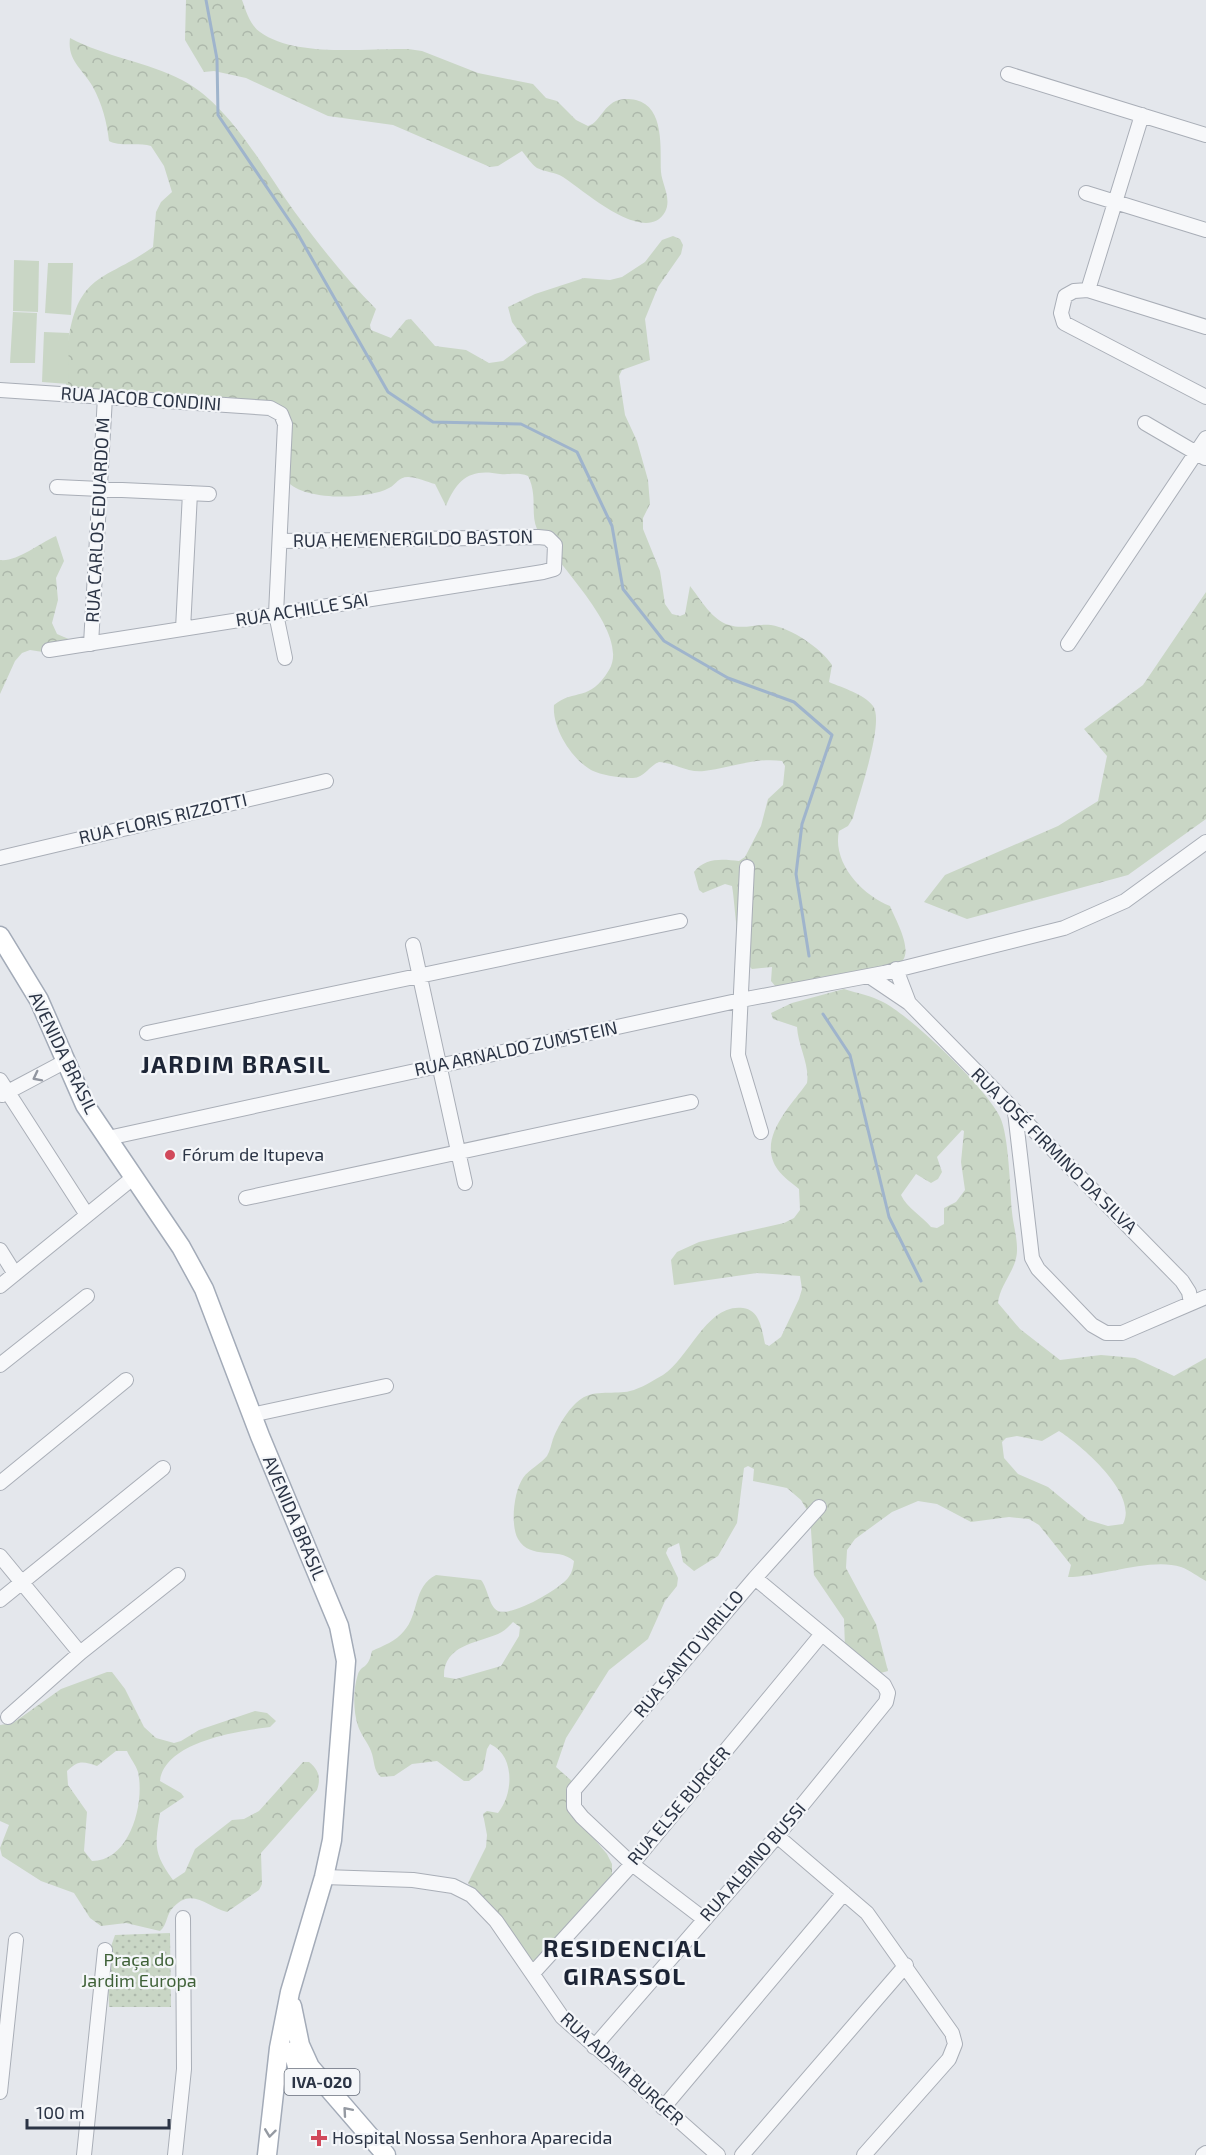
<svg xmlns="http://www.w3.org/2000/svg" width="1206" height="2155" font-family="'Exo 2',sans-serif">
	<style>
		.forest { fill: url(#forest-crowns); fill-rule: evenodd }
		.park { fill: url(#park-dots) }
		.garden { fill: #c9d6c5 }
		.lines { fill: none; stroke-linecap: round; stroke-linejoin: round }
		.stream { stroke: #9fb4cc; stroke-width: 3 }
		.minor-casing { stroke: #a9aeb7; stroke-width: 16 }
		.major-casing { stroke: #a3abb8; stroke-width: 21 }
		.minor { stroke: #f7f8fa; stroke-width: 14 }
		.major { stroke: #fff; stroke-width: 18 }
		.oneway { stroke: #9196a0 }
		.oneway2 { stroke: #959aa2 }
		.poi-dot { fill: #d1495b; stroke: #f4f6f9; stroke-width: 2 }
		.labels { text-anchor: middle; stroke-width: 4.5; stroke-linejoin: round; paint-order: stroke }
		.shield { fill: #f4f6f9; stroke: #676e7b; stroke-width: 1.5 }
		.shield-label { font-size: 16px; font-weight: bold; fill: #2b3445 }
		.street-label { font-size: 18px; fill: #2b3445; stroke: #f4f6f9 }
		.poi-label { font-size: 18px; fill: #2b3445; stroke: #f4f6f9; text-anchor: start }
		.park-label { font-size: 18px; fill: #3f6138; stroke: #f4f6f9 }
		.district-label { font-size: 24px; font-weight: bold; letter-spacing: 1.5px; fill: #1d2536; stroke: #f4f6f9 }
	</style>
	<defs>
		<pattern id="forest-crowns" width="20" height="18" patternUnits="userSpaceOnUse" patternTransform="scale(1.5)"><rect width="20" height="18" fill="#c9d6c5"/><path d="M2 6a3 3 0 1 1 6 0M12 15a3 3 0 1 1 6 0" fill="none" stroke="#adb8ab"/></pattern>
		<pattern id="park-dots" width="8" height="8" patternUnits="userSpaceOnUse" patternTransform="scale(1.5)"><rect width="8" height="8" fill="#c9d6c5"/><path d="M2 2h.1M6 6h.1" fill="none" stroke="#adb8ab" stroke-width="1.8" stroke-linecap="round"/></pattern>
	</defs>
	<rect width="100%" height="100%" fill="#e4e7ec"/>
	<path class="forest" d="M186 0H242C246 11 250 25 260 32 296 58 366 48 408 49L422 51 478 73 533 84 546 98 557 101 576 120 588 126C604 121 604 93 636 100 665 107 660 149 661 172 662 184 672 199 665 212 645 247 581 188 563 177 555 172 545 172 537 168 532 165 526 156 522 151L498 166 490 167 393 125 328 116 246 78 214 71 204 72 185 40Z
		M70 38C106 57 147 62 182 80 229 104 264 169 294 211 320 246 346 279 376 309L370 325 371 330 391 338 406 320 411 319 435 346 466 350 489 363 503 361 527 343 512 322 508 307 535 294 584 278 610 280 622 277 645 262 662 240 673 236 680 239 683 245 681 254 658 287 645 319 650 360 622 370 619 376 625 415 637 441 648 480 650 504 643 518V529L660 571 665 604 672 614 680 616 685 614 690 586C701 600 712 620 729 625 744 630 757 623 771 625 791 628 821 648 832 665L829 682C843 688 864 694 873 706 885 722 858 797 853 818L848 826 839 831C832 863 862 895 890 906 895 919 912 947 903 960 890 977 841 974 821 977 807 980 791 989 776 987L771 981 772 967 752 969C735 955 736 908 732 886L725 884 703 893 699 890 694 872C705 857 723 859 739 861L745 857 761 826 768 799 783 785 785 766 782 761C756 757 730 768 704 771 687 773 675 763 659 762 649 766 644 778 633 778 621 778 597 775 588 768 570 756 552 727 554 705 575 688 589 703 609 670 632 632 552 561 537 529 530 513 538 496 528 476 518 472 510 475 500 474 470 468 457 479 446 506L435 484C427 482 417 477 408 477 398 477 397 484 389 488 367 500 303 501 287 481V419L275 405 236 398 75 390 67 387C62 370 66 353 69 336 80 272 107 280 153 247L156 212 161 202 172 192 164 166 151 146C138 142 119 147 109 141 107 122 102 104 93 87 83 69 67 61 70 38Z
		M56 536 64 561 56 578 58 600 52 623 57 634 71 640 72 645 43 652 30 650 22 653 15 661 0 694V560C17 562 38 544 56 536Z
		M1206 592V819L1128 875 967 919 924 902 945 875 1058 826 1098 801 1107 756 1084 729 1143 685Z
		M844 989C857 993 872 996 883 1002 912 1017 986 1088 1000 1117 1009 1136 1010 1189 1012 1212 1013 1224 1017 1236 1017 1248 1018 1269 1000 1283 998 1303L1020 1329 1060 1360 1101 1355 1135 1358 1174 1376 1206 1358V1581C1198 1577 1190 1570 1181 1567 1151 1557 1101 1577 1068 1577L1071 1565 1039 1525 1029 1519 1009 1517 971 1522 937 1504 918 1501 892 1512 855 1539 847 1550 846 1568 876 1624 888 1671 877 1674 845 1648 844 1619 814 1575 810 1515 801 1500 787 1488 753 1481 754 1469 748 1466 744 1468 737 1523 718 1556 694 1571 683 1562 679 1543 668 1548 666 1553 678 1578 677 1586 665 1601 648 1639 609 1670 566 1738 556 1767 573 1782 580 1822 607 1854 612 1864V1875L602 1896 542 1960 527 1961 495 1915 468 1883 486 1847 487 1835 483 1814 487 1811 498 1813C513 1795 516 1756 490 1744L487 1749 483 1770 469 1781H464L437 1761 412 1764 394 1776 381 1777C373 1771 375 1761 371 1751 368 1743 361 1735 358 1726 353 1711 353 1689 358 1674 362 1664 368 1670 372 1651 383 1646 396 1641 404 1631 419 1615 413 1586 436 1575L481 1580C488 1588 489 1607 498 1611 512 1617 558 1590 568 1578 572 1573 573 1568 574 1561 557 1546 531 1561 518 1539 510 1525 514 1491 523 1478 529 1469 541 1464 547 1456 550 1451 551 1445 553 1439 558 1426 570 1406 581 1399 595 1389 615 1395 630 1391 640 1389 654 1380 663 1375 690 1357 707 1303 743 1308 760 1310 762 1330 765 1344L769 1346 781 1337 799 1299 802 1289 800 1276 757 1273 674 1285 671 1260 677 1252 699 1242 784 1223 794 1218 800 1210 799 1189C792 1183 783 1177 778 1170 756 1139 790 1107 807 1083 810 1065 798 1046 797 1027L773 1019 771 1013 792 1003ZM962 1130 964 1131 961 1162 965 1190 956 1202 944 1208V1224L937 1228 931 1227C922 1216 907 1208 901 1195L916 1174 931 1183 938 1179 942 1172 937 1157ZM1059 1431C1081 1445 1139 1494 1123 1524L1108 1526 1088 1520 1048 1487 1018 1474 1004 1458 1002 1442 1006 1438 1017 1436 1042 1441ZM513 1622 520 1627 519 1636 501 1666 456 1679 444 1677C443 1645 477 1643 498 1634 504 1632 509 1626 513 1622Z
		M107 1672H112L125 1689 144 1727 156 1738 174 1743 181 1741 199 1730 255 1711 267 1713 276 1721 270 1727C239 1731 165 1741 160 1781L181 1793 184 1797 160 1813C155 1845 153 1853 173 1880L185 1872 195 1849 232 1820 244 1819 259 1811 303 1762H309C319 1770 321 1778 317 1790L261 1853 262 1884 259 1890 227 1912C207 1907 191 1885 171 1910 166 1917 167 1925 160 1931L126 1923 101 1926 90 1918 74 1893 41 1881 2 1856 0 1848 9 1825 0 1821V1725L13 1723 61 1689ZM116 1751H127C130 1758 136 1765 138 1772 145 1803 130 1861 92 1861L84 1851 87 1812 68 1785 67 1771C78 1760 83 1761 97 1766Z"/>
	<path class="park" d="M170 1933 171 2007H109L107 1958 115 1935Z"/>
	<path class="garden" d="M14 260 39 261 38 312 13 311Z
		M48 263H73L71 315 45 313Z
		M13 312 37 313 35 363H10Z
		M44 332 69 333 68 384 42 382Z"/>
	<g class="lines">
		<path class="stream" d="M206 0 217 59 218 115 295 229 388 392 433 422 521 424 577 452 612 526 623 589 664 641 728 678 794 702 832 735 802 824 796 874 809 956
			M823 1014 850 1055 889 1217 921 1281"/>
		<defs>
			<path id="minor" d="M1008 74 1206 135
				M1086 193 1206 230
				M1088 290 1142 115
				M1206 327 1088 290 1074 291 1065 296 1061 313 1064 323 1206 397
				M0 390 270 408 281 414 285 424 276 614 285 658
				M1145 423 1205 458
				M57 487 209 494
				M183 629 190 493
				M91 644 105 397
				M1068 644 1206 438
				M49 650 543 572 554 569 555 545 548 538 538 537 280 541
				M0 858 326 781
				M747 867 738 1055 761 1132
				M413 945 465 1183
				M896 969 909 1003
				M869 976 909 1003 1182 1281 1189 1292 1191 1303
				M147 1033 680 921
				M0 1080 87 1215
				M2 1095 66 1061
				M1015 1112 1032 1258 1038 1269 1092 1325 1106 1333H1122L1206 1297
				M108 1138 741 1000 884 973 1064 928 1125 901 1206 842
				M246 1198 691 1102
				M0 1250 15 1274
				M0 1286 134 1177
				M0 1365 87 1296
				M251 1415 386 1386
				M0 1483 126 1380
				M0 1556 80 1653
				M0 1600 163 1468
				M8 1717 80 1653 178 1575
				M777 1836 867 1913 952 2033 955 2044 949 2059 864 2155
				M324 1877 413 1880 453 1886 471 1895 496 1921 562 2017 718 2155
				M704 1919 632 1864 582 1817 574 1807V1790L755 1578 819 1507
				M533 1973 632 1864 821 1635
				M594 2047 777 1836 886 1702 888 1693 884 1685 755 1578
				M0 2092 16 1940
				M663 2108 844 1893
				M84 2155 105 1950
				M175 2155 184 2069 183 1918
				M742 2155 906 1965
				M1203 2155 1206 2153"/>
			<path id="major" d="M0 936 39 1000 85 1105 181 1247 204 1289 260 1436 339 1626 346 1661 332 1840 324 1877 290 1992 279 2048 267 2155
				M292 2006 300 2045 310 2067 386 2155
				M293 2051 300 2078"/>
		</defs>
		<use href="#minor" class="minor-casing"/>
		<use href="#major" class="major-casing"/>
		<use href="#minor" class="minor"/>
		<use href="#major" class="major"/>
	</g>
	<defs><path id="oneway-chevron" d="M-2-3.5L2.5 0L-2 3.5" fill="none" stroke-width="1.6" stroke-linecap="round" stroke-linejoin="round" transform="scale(1.5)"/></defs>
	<use class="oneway" href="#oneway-chevron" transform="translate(37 1077) rotate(153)"/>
	<g class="oneway2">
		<use href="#oneway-chevron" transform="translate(347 2111) rotate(-131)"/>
		<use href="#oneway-chevron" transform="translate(270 2133) rotate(97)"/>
	</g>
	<g class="poi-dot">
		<circle cx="170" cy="1155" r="6"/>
		<path d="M316 2129h6v6h6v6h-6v6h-6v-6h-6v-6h6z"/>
	</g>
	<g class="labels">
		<rect class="shield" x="284.5" y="2069" width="75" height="26" rx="4.5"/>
		<g class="shield-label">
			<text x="322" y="2088">IVA-020</text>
		</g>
		<g class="street-label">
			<text transform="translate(141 399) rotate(4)" y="6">RUA JACOB CONDINI</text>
			<text transform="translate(98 520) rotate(-87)" y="6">RUA CARLOS EDUARDO M</text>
			<text transform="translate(413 539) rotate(-1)" y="6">RUA HEMENERGILDO BASTON</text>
			<text transform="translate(302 610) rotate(-9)" y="6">RUA ACHILLE SAI</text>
			<text transform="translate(163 819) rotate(-13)" y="6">RUA FLORIS RIZZOTTI</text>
			<text transform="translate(516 1049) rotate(-12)" y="6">RUA ARNALDO ZUMSTEIN</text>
			<text transform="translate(63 1053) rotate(64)" y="6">AVENIDA BRASIL</text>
			<text transform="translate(1054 1151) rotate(45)" y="6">RUA JOSÉ FIRMINO DA SILVA</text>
			<text transform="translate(294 1518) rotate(67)" y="6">AVENIDA BRASIL</text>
			<text transform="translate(689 1654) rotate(-50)" y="6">RUA SANTO VIRILLO</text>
			<text transform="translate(679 1806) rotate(-50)" y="6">RUA ELSE BURGER</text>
			<text transform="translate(753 1862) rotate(-49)" y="6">RUA ALBINO BUSSI</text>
			<text transform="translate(622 2069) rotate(42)" y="6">RUA ADAM BURGER</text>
		</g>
		<g class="poi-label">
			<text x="182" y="1161">Fórum de Itupeva</text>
			<text x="332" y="2144">Hospital Nossa Senhora Aparecida</text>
		</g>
		<g class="park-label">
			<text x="139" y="1966">Praça do<tspan x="139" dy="21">Jardim Europa</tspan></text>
		</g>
		<g class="district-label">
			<text x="236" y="1073">JARDIM BRASIL</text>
			<text x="625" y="1957">RESIDENCIAL<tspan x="625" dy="28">GIRASSOL</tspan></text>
		</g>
	</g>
	<path d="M27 2119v9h142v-9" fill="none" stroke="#2b3445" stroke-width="3"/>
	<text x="36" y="2119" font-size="18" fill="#2b3445" stroke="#f4f6f9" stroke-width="4.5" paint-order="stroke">100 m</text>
</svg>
